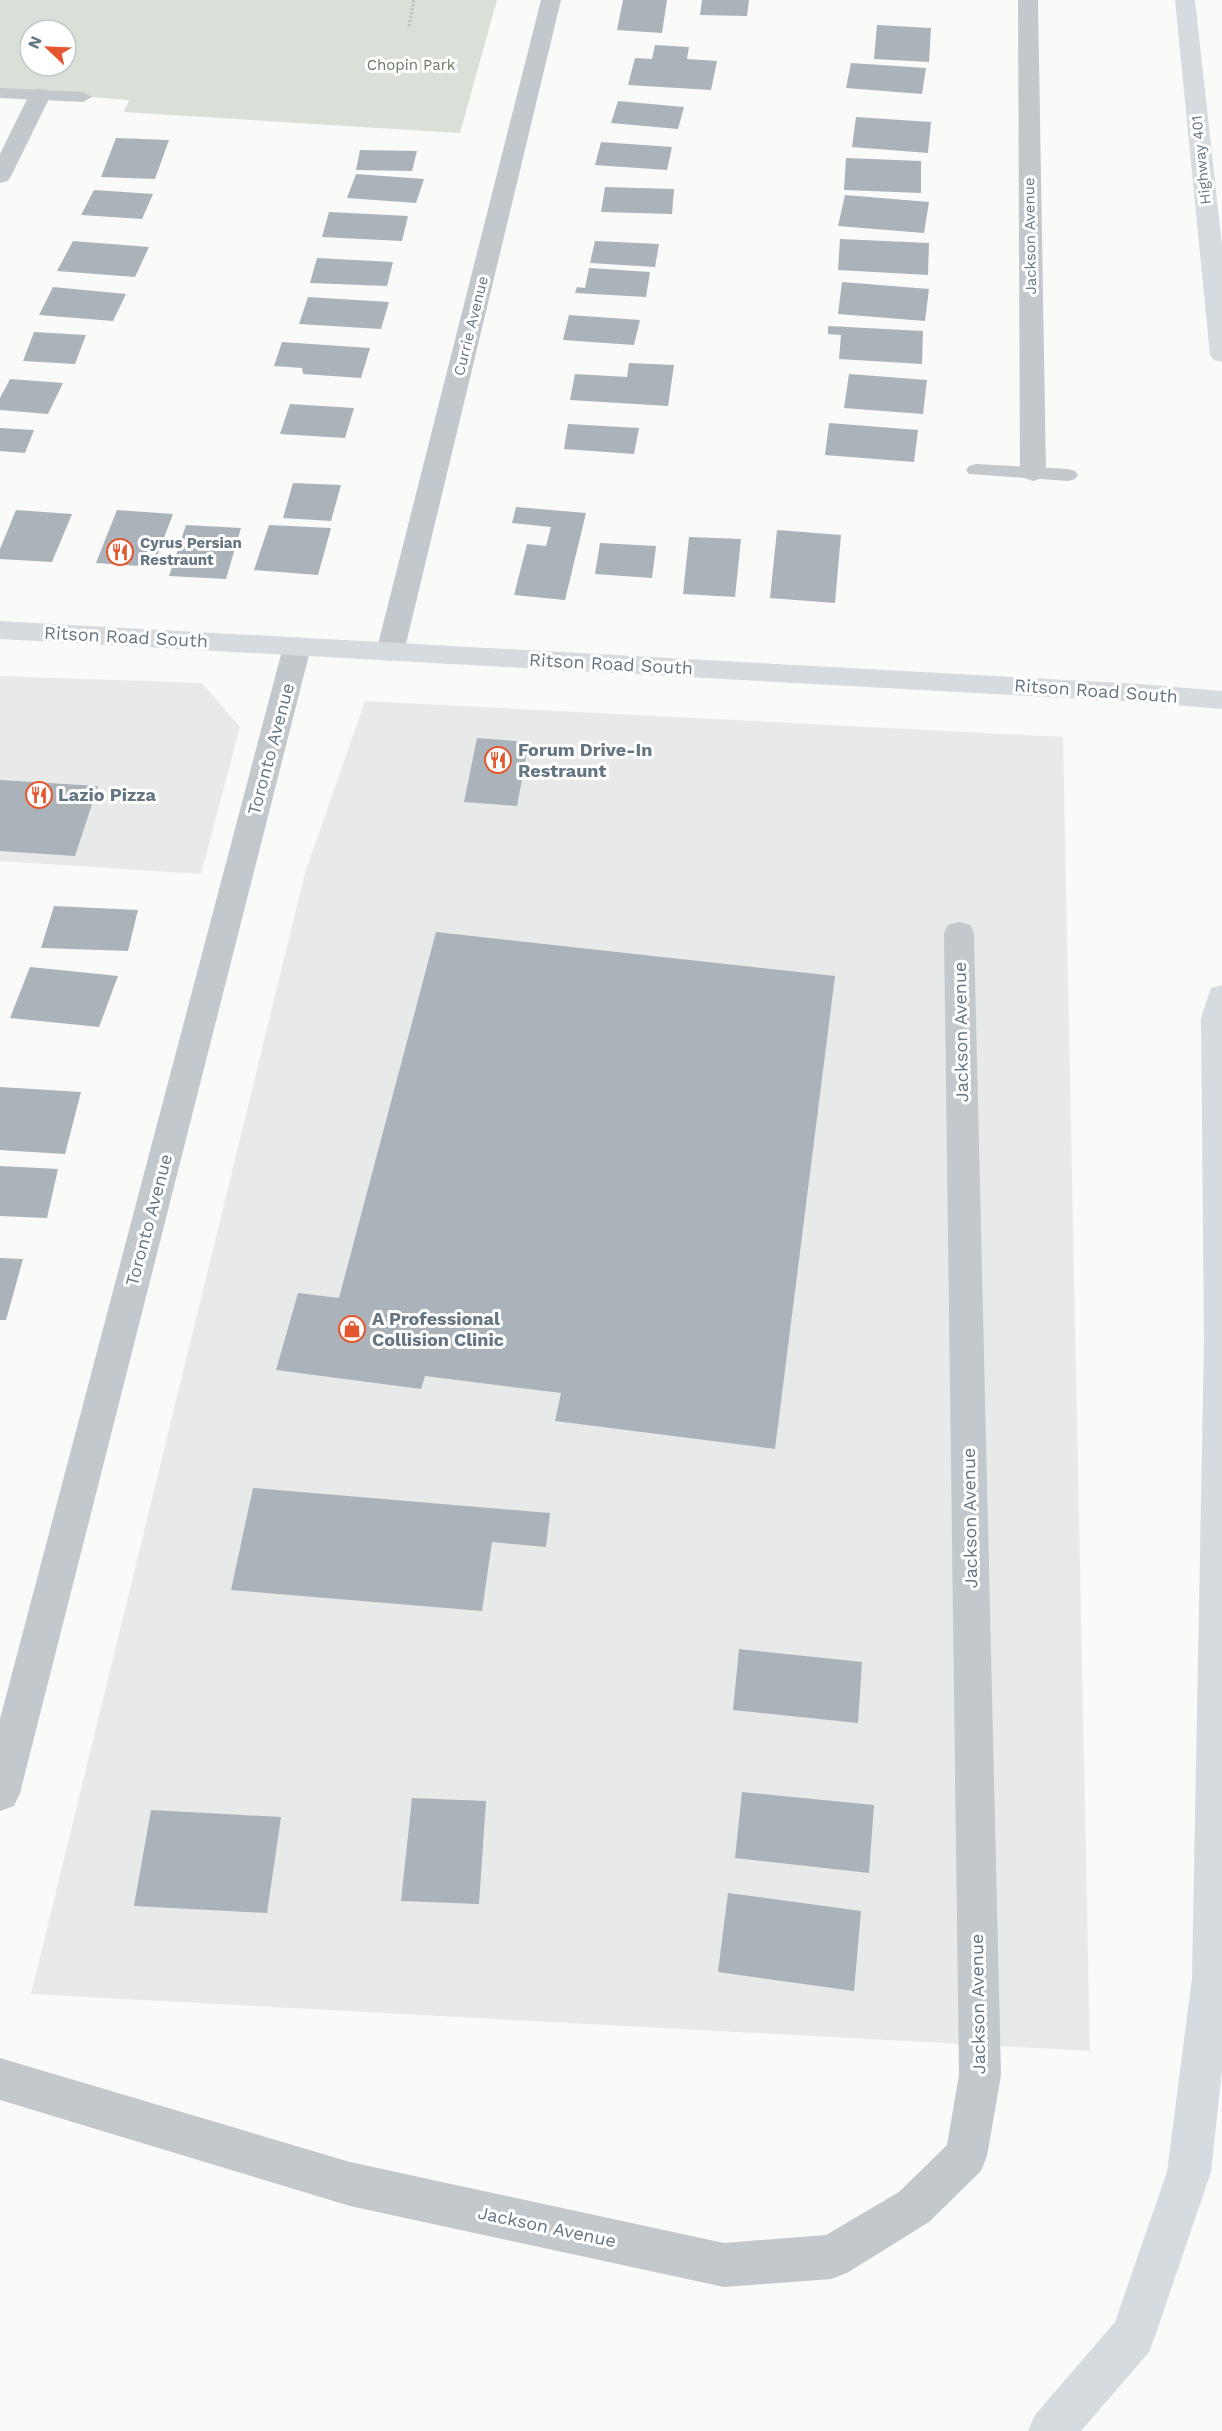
<svg xmlns="http://www.w3.org/2000/svg" width="1222" height="2431" font-family="'Work Sans',sans-serif">
	<style>
		.built { fill: #e8e9e9 }
		.green { fill: #dadfd7; fill-rule: evenodd }
		.building { fill: #aab3b9 }
		.lines { fill: none; stroke-linecap: round; stroke-linejoin: round }
		.path { stroke: #bbbfc2; stroke-width: 3; stroke-dasharray: 2 2; stroke-linecap: butt }
		.service { fill: #c3c8cc; fill-rule: evenodd }
		.minor { fill: #c3c8cc; fill-rule: evenodd }
		.secondary { fill: #d6dbdf; fill-rule: evenodd }
		.motorway { fill: #d6dbdf; fill-rule: evenodd }
		.labels { text-anchor: middle; stroke-width: 6; stroke-linejoin: round; paint-order: stroke }
		.far-park-label { font-size: 15px; fill: #687a64; stroke: #fff }
		.far-street-label { font-size: 15px; fill: #657683; stroke: #fff }
		.far-poi-label { font-size: 15px; font-weight: bold; fill: #657683; stroke: #fff; text-anchor: start }
		.street-label { font-size: 18px; fill: #657683; stroke: #fff }
		.poi-label { font-size: 18px; font-weight: bold; fill: #657683; stroke: #fff; text-anchor: start }
	</style>
	<rect width="100%" height="100%" fill="#fafaf8"/>
	<path class="built" d="M0 676 202 683 240 727 201 874 0 861Z
		M365 701 1063 737 1090 2051 31 1994 305 873Z"/>
	<path class="green" d="M0 0H497L460 133 124 112 129 100 0 90ZM30 30H66V66H30Z"/>
	<path class="building" d="M623 0H667L662 33 617 30Z
		M702 0H749L747 16 700 15Z
		M877 25 931 28 929 62 874 59Z
		M655 45 689 47 687 59 717 61 711 90 628 85 635 58 652 59Z
		M851 63 926 68 922 94 846 88Z
		M618 101 684 107 678 129 611 123Z
		M856 117 931 122 928 153 852 147Z
		M116 138 169 140 155 179 101 177Z
		M601 142 672 147 667 170 595 165Z
		M360 150 417 151 412 171 356 170Z
		M846 158 921 161V193L844 190Z
		M356 174 424 179 416 203 347 198Z
		M605 187 674 189 672 214 601 212Z
		M94 190 153 194 142 219 81 215Z
		M845 195 929 202 924 233 838 226Z
		M329 212 408 216 402 241 322 237Z
		M840 239 929 243 928 275 838 270Z
		M73 241 149 247 135 277 57 271Z
		M595 241 659 244 655 267 590 263Z
		M317 258 393 262 387 286 310 283Z
		M589 268 650 272 646 297 575 293 577 287 585 288Z
		M842 282 929 289 925 321 838 314Z
		M53 287 126 294 113 321 39 315Z
		M308 297 389 302 381 329 299 324Z
		M569 315 640 320 634 345 563 340Z
		M828 326 923 331 922 364 839 359 841 335 828 334Z
		M34 332 86 335 75 364 23 361Z
		M282 342 370 348 361 378 303 374 302 368 274 366Z
		M629 363 674 365 668 406 570 400 575 374 627 377Z
		M849 374 927 380 923 414 844 408Z
		M10 379 63 383 48 414 0 410V398Z
		M290 404 354 408 345 438 280 434Z
		M829 423 918 430 914 462 825 455Z
		M568 424 639 428 634 454 564 449Z
		M0 428 34 430 25 453 0 451Z
		M293 483 341 485 331 521 283 518Z
		M516 507 586 513 565 600 514 595 527 544 546 546 551 527 512 523Z
		M16 510 72 514 52 562 0 559V549Z
		M117 510 173 514 153 567 96 563Z
		M186 525 241 528 226 579 169 576Z
		M269 525 331 528 318 575 254 570Z
		M777 530 841 535 835 603 770 598Z
		M689 537 741 539 735 597 683 594Z
		M600 543 656 546 652 578 595 574Z
		M477 738 529 742 517 806 464 802Z
		M0 780 98 786 75 856 0 851Z
		M54 906 138 910 128 951 41 948Z
		M436 932 835 976 775 1449 555 1421 561 1393 425 1376 421 1389 276 1370 298 1293 339 1298Z
		M30 967 118 976 99 1027 10 1018Z
		M0 1087 81 1092 65 1154 0 1150Z
		M0 1166 58 1169 47 1218 0 1216Z
		M0 1258 23 1259 6 1320H0Z
		M253 1488 550 1513 546 1547 492 1542 482 1611 231 1590Z
		M739 1649 862 1662 858 1723 733 1710Z
		M742 1792 874 1805 869 1873 735 1858Z
		M412 1798 486 1801 479 1904 401 1901Z
		M151 1810 281 1817 267 1913 134 1906Z
		M728 1893 861 1911 854 1991 718 1972Z"/>
	<g class="lines">
		<path class="path" d="M409 26 414 0"/>
		<path class="service" d="M0 88 83 92 92 97 83 102 0 98Z
			M976 464 1068 469 1075 471 1078 475 1075 479 1068 481 969 474 966 470 969 466Z"/>
		<path class="minor" d="M541 0H561L404 652 400 658 390 661 380 658 376 652Z
			M1018 0H1038L1046 473 1042 478 1033 481 1024 478 1020 473Z
			M40 89 48 90 51 95 11 176 8 181 0 183V154L29 95 32 90Z
			M297 638 307 641 311 647 20 1793 14 1806 0 1811V1719L283 647 287 641Z
			M959 922 970 925 974 933 1001 2075 987 2156 981 2171 929 2222 847 2273 831 2279 724 2287 350 2206 0 2100V2058L350 2162 724 2243 826 2235 899 2192 947 2145 959 2075 944 933 948 925Z"/>
		<path class="secondary" d="M0 621 1139 684 1222 691V709L1139 702 0 639Z"/>
		<path class="motorway" d="M1175 0H1195L1222 245V362L1214 360 1210 355Z
			M1222 985V2071L1211 2172 1155 2336 1149 2352 1081 2431H1028L1035 2415 1115 2322 1167 2172 1192 1978 1204 1341 1201 1018 1211 988Z"/>
	</g>
	<defs>
		<symbol id="restaurant-ring" viewBox="-11 -11 22 22"><circle r="9.5" fill="#fff" stroke="#e4572e" stroke-width="1.5"/><path d="M-5-6h1v4h1v-4h1v4h1v-4h1v5L-1.5 .5V6h-2V.5L-5-1ZM5-6V6H3V1.5H1.5Q1.5-4 5-6Z" fill="#e4572e"/></symbol>
		<symbol id="shop-ring" viewBox="-11 -11 22 22"><circle r="9.5" fill="#fff" stroke="#e4572e" stroke-width="1.5"/><path d="M-5-2.5h2.3a2.7 3.5 0 0 1 5.4 0H5L5.5 6h-11ZM-1.5-2.5h3a1.5 2.3 0 0 0-3 0Z" fill="#e4572e"/></symbol>
	</defs>
	<g fill-rule="evenodd">
		<use href="#restaurant-ring" x="105" y="537" width="30" height="30"/>
		<use href="#restaurant-ring" x="483" y="745" width="30" height="30"/>
		<use href="#restaurant-ring" x="24" y="780" width="30" height="30"/>
		<use href="#shop-ring" x="337" y="1314" width="30" height="30"/>
	</g>
	<g class="labels">
		<g class="far-park-label">
			<text x="411" y="70">Chopin Park</text>
		</g>
		<g class="far-street-label">
			<text transform="translate(1201 160) rotate(-96)" y="5">Highway 401</text>
			<text transform="translate(1030 236) rotate(-91)" y="5">Jackson Avenue</text>
			<text transform="translate(471 326) rotate(-76)" y="5">Currie Avenue</text>
		</g>
		<g class="far-poi-label">
			<text x="140" y="548">Cyrus Persian<tspan x="140" dy="17">Restraunt</tspan></text>
		</g>
		<g class="street-label">
			<text transform="translate(126 637) rotate(3)" y="6">Ritson Road South</text>
			<text transform="translate(611 664) rotate(3)" y="6">Ritson Road South</text>
			<text transform="translate(1096 691) rotate(4)" y="6">Ritson Road South</text>
			<text transform="translate(271 749) rotate(-75)" y="6">Toronto Avenue</text>
			<text transform="translate(961 1032) rotate(-91)" y="6">Jackson Avenue</text>
			<text transform="translate(149 1220) rotate(-75)" y="6">Toronto Avenue</text>
			<text transform="translate(970 1518) rotate(-91)" y="6">Jackson Avenue</text>
			<text transform="translate(978 2004) rotate(-91)" y="6">Jackson Avenue</text>
			<text transform="translate(547 2227) rotate(12)" y="6">Jackson Avenue</text>
		</g>
		<g class="poi-label">
			<text x="518" y="756">Forum Drive-In<tspan x="518" dy="21">Restraunt</tspan></text>
			<text x="58" y="801">Lazio Pizza</text>
			<text x="372" y="1325">A Professional<tspan x="372" dy="21">Collision Clinic</tspan></text>
		</g>
	</g>
	<g transform="translate(48 48) rotate(293)"><circle r="28" fill="#ffffff" stroke="#c1c8cd" stroke-width="1.5"/>
	<path d="M0-4.5L10 22L0 15L-10 22Z" fill="#e4572e"/>
	<text y="-9" font-size="16" font-weight="bold" text-anchor="middle" fill="#657683">N</text>
	</g>
</svg>
